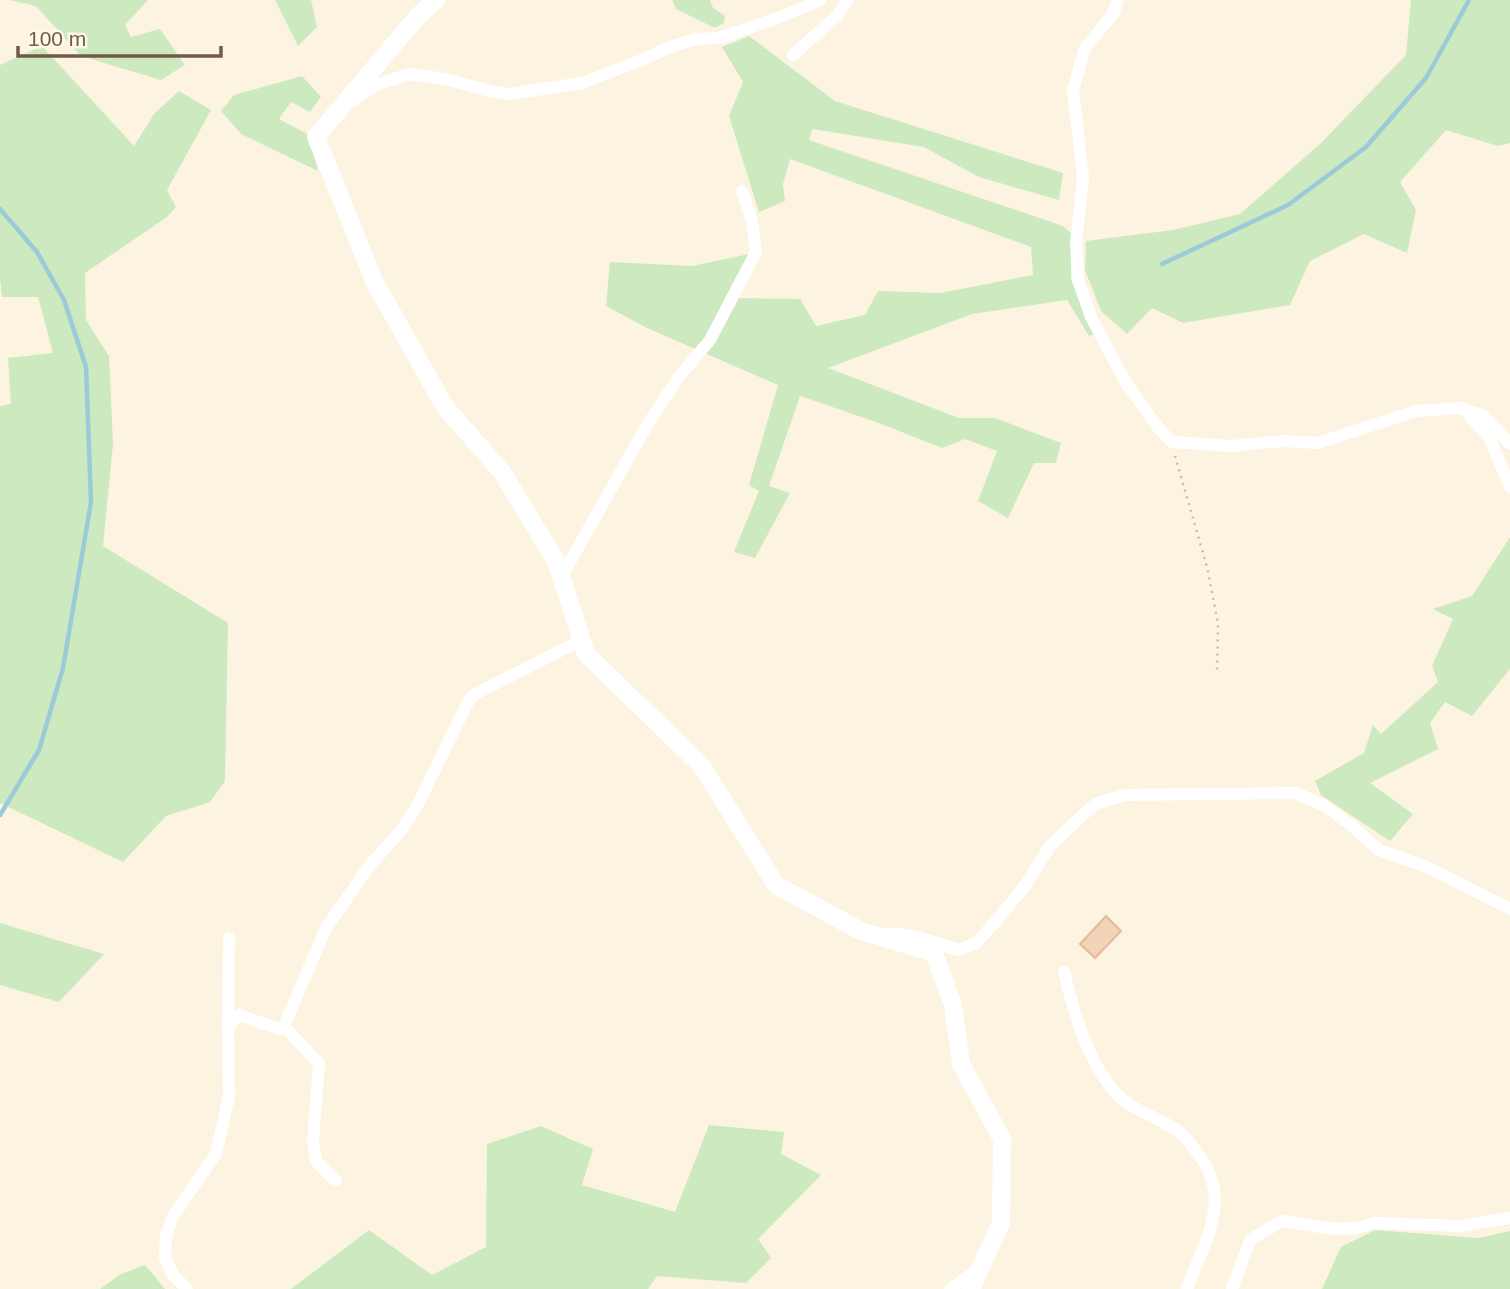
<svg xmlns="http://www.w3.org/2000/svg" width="1510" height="1289" font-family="Arial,sans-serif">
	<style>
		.green { fill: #cde9c0 }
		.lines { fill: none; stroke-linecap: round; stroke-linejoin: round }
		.stream { stroke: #9ccad7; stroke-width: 4.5 }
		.building { fill: #f2d3b8; stroke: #e4bb99; stroke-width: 2 }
		.path { stroke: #d6b79c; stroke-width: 2.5; stroke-dasharray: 2 5; stroke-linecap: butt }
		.street { stroke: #fff; stroke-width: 12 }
		.secondary { stroke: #fff; stroke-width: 18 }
	</style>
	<rect width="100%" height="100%" fill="#fcf4e1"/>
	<path class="green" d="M9 0H148L125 25 131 37 160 29 185 65 161 80 81 56 36 6Z
		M275 0H311L317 27 298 46Z
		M672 0H710L713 8 725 16 724 23 715 28 676 9Z
		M1411 0H1510V143L1498 146 1446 130 1400 182 1416 210 1407 253 1364 234 1310 261 1290 305 1183 323 1152 308 1127 334 1101 311 1085 270 1086 241 1173 230 1240 214 1321 143 1406 55Z
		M749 36 835 101 1063 173 1059 200 979 177 924 147 812 129 809 140 1063 226 1071 233V279L1095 334 1089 336 1067 300 972 314 828 368 959 418H995L1061 443 1056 463H1034L1008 518 978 501 997 451 965 439 942 448 879 423 800 396 769 486 790 493 755 558 734 552 759 491 749 485 778 385 647 328 606 306 610 262 692 266 749 254 727 298 800 299 816 326 865 315 878 291 940 293 1033 275 1031 247 790 159 783 184 785 201 759 212 729 116 743 82 722 47Z
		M42 46 134 146 154 114 179 91 211 110 167 190 176 207 167 217 85 273 86 320 109 356 113 444 103 546 228 623 225 781 210 802 166 816 123 862 0 803V406L11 404 8 358 53 353 38 297H2L0 279V65Z
		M302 76 321 97 310 112 291 102 279 119 309 135 318 171 241 134 221 111 234 95Z
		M1510 537V669L1472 716 1445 702 1430 723 1438 749 1370 783 1413 814 1390 841 1321 795 1315 781 1364 753 1373 725 1381 734 1438 682 1432 666 1453 619 1433 609 1472 596Z
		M0 923 104 954 59 1002 0 985Z
		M709 1125 784 1132 781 1154 821 1175 758 1239 771 1258 746 1283 657 1276 648 1289H291L369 1230 432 1275 486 1247 487 1144 541 1126 593 1149 582 1185 675 1212Z
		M1375 1230 1479 1238 1510 1231V1289H1322L1341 1247Z
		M145 1265 165 1289H100L121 1274Z"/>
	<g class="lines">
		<path class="stream" d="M0 209 37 252 64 300 86 367 91 502 63 668 39 750 0 815
			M1162 264 1288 205 1366 147 1426 78 1469 0"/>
	</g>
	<path class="building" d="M1106 916 1121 931 1095 958 1080 944Z"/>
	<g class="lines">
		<path class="path" d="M1175 456 1207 567 1218 624 1217 671"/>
		<path class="street" d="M1118 0 1113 14 1085 48 1073 90 1083 177 1076 243 1078 280 1091 317 1126 383 1160 430 1172 442 1231 446 1283 441 1318 443 1416 411 1463 408 1490 439 1510 487
			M793 55 838 15 847 0
			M352 101 376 85 409 74 446 79 493 92 510 94 582 83 642 60 670 47 696 39 719 38 778 18 820 0
			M1466 410 1484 416 1510 444
			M562 576 646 427 678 378 710 340 756 252 752 221 742 191
			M880 934C908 931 933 942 959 950L976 943 997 920 1024 887 1050 846 1085 813 1097 803 1125 795 1296 793 1325 806 1352 826 1379 850 1427 867 1510 909
			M1064 972C1074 1013 1086 1057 1113 1090 1130 1111 1160 1117 1181 1133 1187 1138 1192 1147 1198 1154 1234 1199 1203 1244 1187 1289
			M284 1026 319 1064 313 1141 316 1161 336 1181
			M228 1027 229 938
			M187 1289 173 1275 165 1258 166 1236 173 1216 216 1154 229 1096 228 1027 239 1015 279 1029 284 1026 326 928 370 865 400 832 416 808 469 700 477 693 582 640
			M950 1289 980 1268
			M1232 1289 1250 1240 1282 1221 1334 1229 1356 1228 1376 1223 1460 1226 1510 1218"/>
		<path class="secondary" d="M436 0 417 17 316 137 374 281 445 407 502 472 557 563 586 654 701 765 776 885 861 931 934 953 953 1005 961 1064 1002 1139 1001 1223 971 1289"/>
	</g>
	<path d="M18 46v10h203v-10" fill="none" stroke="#735a48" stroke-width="3.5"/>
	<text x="28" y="46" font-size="21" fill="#735a48" stroke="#fff7e7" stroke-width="5" paint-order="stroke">100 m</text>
</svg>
